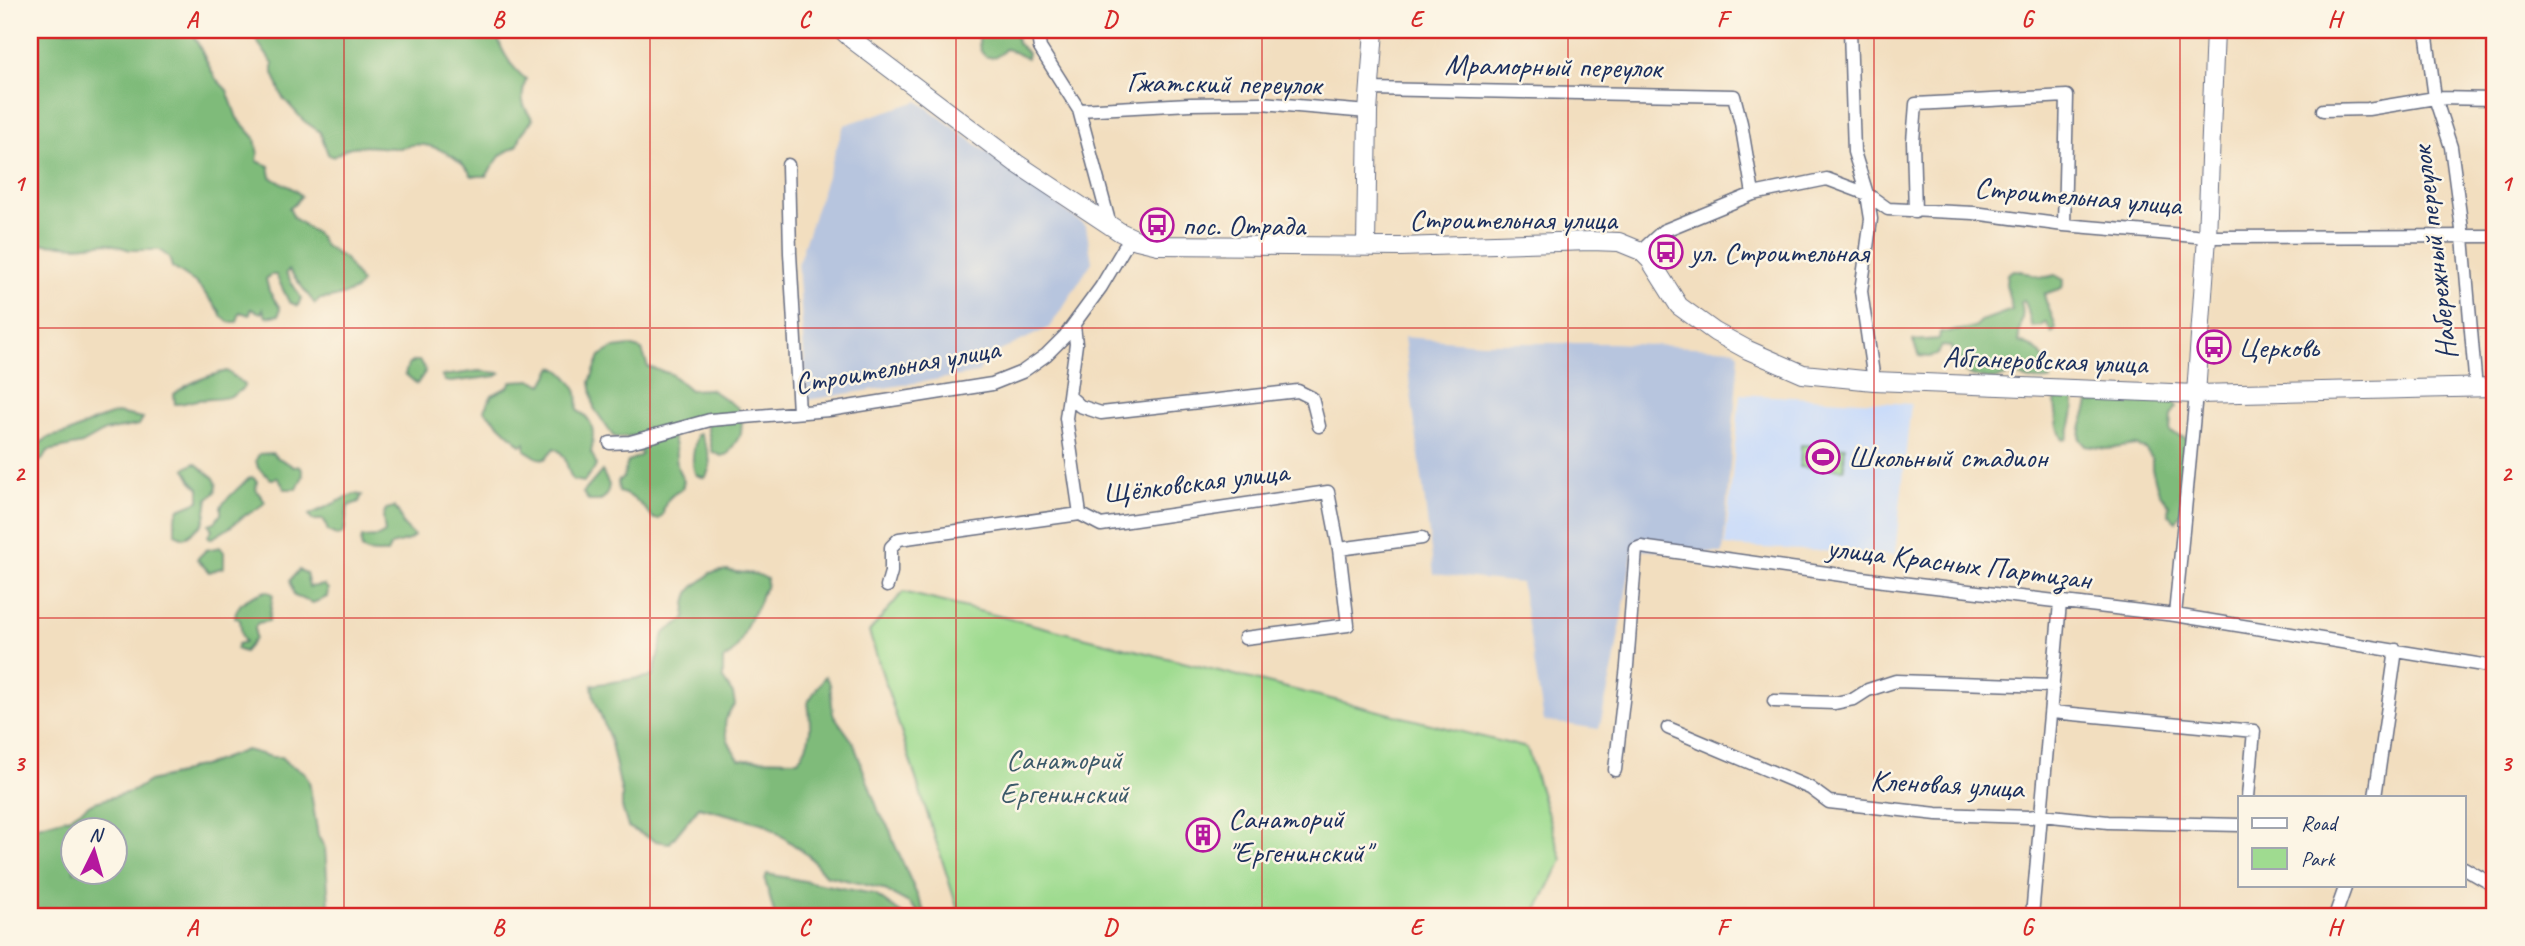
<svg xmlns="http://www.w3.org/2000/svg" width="2525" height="946" font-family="Caveat,sans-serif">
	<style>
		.built { fill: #cadcf9 }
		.industrial { fill: #b7c5de }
		.green { fill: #9fdb90; stroke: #5d8577; stroke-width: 2 }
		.forest { fill: #7fbb7a; stroke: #4d756c; stroke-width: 2; fill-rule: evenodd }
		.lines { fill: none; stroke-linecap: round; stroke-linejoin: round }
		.street-casing { stroke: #666c80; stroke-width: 15 }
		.secondary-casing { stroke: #666c80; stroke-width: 20 }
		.street { stroke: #fff; stroke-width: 12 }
		.secondary { stroke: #fff; stroke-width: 18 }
		.grid { fill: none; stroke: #d62828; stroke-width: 2; stroke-opacity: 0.55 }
		.labels { text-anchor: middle; stroke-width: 5; stroke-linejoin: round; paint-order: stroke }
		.street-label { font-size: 30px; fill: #1b2f5e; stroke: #fcf5e5 }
		.poi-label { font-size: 30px; fill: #1b2f5e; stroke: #fcf5e5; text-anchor: start }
		.park-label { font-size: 30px; fill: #3c5a6a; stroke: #fcf5e5 }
		.neatline { fill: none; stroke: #d62828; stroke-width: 2.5 }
		.grid-label { font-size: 23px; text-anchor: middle; font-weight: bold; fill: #d62828 }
	</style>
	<rect width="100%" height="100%" fill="#fcf5e5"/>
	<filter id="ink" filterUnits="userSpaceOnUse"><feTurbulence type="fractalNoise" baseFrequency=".0143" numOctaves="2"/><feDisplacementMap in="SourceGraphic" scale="14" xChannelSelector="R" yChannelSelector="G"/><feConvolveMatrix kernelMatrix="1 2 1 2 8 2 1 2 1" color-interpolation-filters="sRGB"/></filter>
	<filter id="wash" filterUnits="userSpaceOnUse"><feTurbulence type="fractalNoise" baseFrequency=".00686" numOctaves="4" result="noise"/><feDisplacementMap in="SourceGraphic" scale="28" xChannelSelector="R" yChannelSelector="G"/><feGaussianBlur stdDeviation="1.57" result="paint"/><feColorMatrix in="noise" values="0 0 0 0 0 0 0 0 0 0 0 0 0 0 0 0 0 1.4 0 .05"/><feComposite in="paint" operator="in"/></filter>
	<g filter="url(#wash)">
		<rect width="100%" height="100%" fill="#f2debf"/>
		<path class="built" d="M1740 394 1911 404 1895 555 1725 546Z"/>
		<path class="industrial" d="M918 101 1086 226 1092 262 1050 327 986 358 978 373 807 400 798 263 844 125Z
			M1404 337 1482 343H1612L1734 349 1739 354 1723 553 1633 550 1614 663 1599 729 1544 721 1521 583 1434 574Z"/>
		<path class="green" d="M1801 445 1845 447 1844 469 1800 467Z
			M903 592 1527 748 1562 860 1534 916H960L869 632Z"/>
		<path class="forest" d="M30 30H191L215 78 227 90 237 118 255 138 258 154 257 161 269 166 271 177C282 185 292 185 301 196L295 204 289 208 294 218 318 235 325 246 345 259 361 283 356 290C346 294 331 299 320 299L315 304 289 270 286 273 301 298 298 306 289 302 276 275H270L266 279 269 291 280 308 279 315 266 317 263 309 261 313 251 309 250 315 240 312 237 322H229L222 317 219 310 196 283 172 267 169 257 159 250H130L108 243 77 246 30 243Z
			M249 30H489L498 37C501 52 514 70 526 79 521 96 520 105 533 119L521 135 518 145 501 155 486 176H472C461 158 434 142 411 145 408 146 405 148 401 148 384 149 369 144 352 147 344 148 340 154 333 157L328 154 320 132 304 121 283 98 273 73V64Z
			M979 30H1010L1016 34 1017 43 1028 53 1027 58C1018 56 1014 50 1005 49 999 58 985 62 980 49 978 44 980 35 979 30Z
			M2013 270C2028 270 2037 282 2055 275L2064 280 2062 288 2044 294C2046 306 2054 317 2056 329L2052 333 2046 322 2041 326 2033 327C2028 318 2029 308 2024 300L2021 302C2026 317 2017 328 2019 342 2034 347 2039 349 2046 363 2049 370 2051 372 2051 380H2029L2012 373C1990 387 1953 376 1951 347L1942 346 1937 355 1929 357 1919 356 1913 341 1939 339 1940 333 1967 329 1976 326 1981 321 2012 310 2006 284 2007 274Z
			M630 346 642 350 648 367 671 374 690 390 710 389 738 408 742 420 741 434 728 454 721 456 712 451 706 420 690 417 677 426 648 434 617 438 613 436 594 408 590 382 600 356 614 348Z
			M415 361H419L424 366 425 372 417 384 405 374 408 365Z
			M553 367C562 369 574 383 577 393 578 398 577 405 578 411 596 420 594 436 591 453 602 470 592 468 584 482L573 480C565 468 569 455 554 448L545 459 538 458 525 450V443L521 445 484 410 492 395 508 387 512 381 532 380 543 385Z
			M227 371 245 385C233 402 215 398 197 400 189 401 183 405 175 404L174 394C191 381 208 376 227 371Z
			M479 371 500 373 497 376 451 382 445 381 442 376Z
			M2056 393H2071C2078 406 2071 425 2067 439L2063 440C2057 430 2054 405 2056 393Z
			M2107 395 2173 402 2177 407 2171 415 2170 432 2187 439 2182 511 2176 521 2168 514 2169 505 2159 492 2152 469V459L2145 449 2136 445 2107 449 2086 446 2080 439C2080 424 2086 417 2089 403L2100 402Z
			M117 413 143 418 139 425 105 431 82 444 48 451 42 460 30 466V449L50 437 71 432 94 421Z
			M700 434C707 448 715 463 705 478L696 475C690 463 694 448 697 435Z
			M672 437C679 451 672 464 684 481L682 489C670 495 664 502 663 514L659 519H654C643 506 636 497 619 492L618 481 623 478 628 461 640 456 642 453 637 451 634 446Z
			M272 453C278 460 285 460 292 466L301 467 303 476 297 489H285L278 478 271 479 258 468 256 460 259 454Z
			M195 463 214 478 217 485 215 493 208 498C204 526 207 522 184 538L175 534V517L179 509 199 501V488L191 480 185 469Z
			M602 471 609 485 607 495 600 501H589L583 493Z
			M252 477 257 481 256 489 265 502C258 511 248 512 240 519 231 527 222 533 210 539L208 536 212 530 209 524 215 522 221 514C221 512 221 509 221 507 222 503 248 478 252 477Z
			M354 494 362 495 359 502 348 506 344 532 338 536 328 531 324 520H312L309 515Z
			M394 507 399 513 403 525 414 536 409 540 391 545 387 553C375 552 357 557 362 538L378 537 385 533 383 517 386 509Z
			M220 547 224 552V567L209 572 197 559 206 550Z
			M299 570 306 573 309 587 324 585 328 589 327 597 313 603 294 596 290 580Z
			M727 570C742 575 752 570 767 579L766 588C760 593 762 596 759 603 757 608 753 613 750 618 742 635 741 650 723 660V679L733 694 735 705C717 721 727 743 739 759L798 760C813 741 811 725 808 702L825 676 830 684 833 714 853 742 879 812 890 830 894 843 925 913 922 916 909 903 883 889 825 875 809 856 765 824 699 807 670 843 655 841 628 827 622 807V794L610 739 594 698 592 685 653 676 664 633 685 619C686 610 685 596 692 589 697 582 705 581 710 573Z
			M266 591 273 594 269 621 258 623 255 627V639L244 652 236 649 238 644 245 642 242 637 240 620 235 617C237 601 251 597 266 591Z
			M246 750 272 757H281L288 764 304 772 309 781 318 836 325 848 330 916H30V828L70 817 92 803 133 791 149 781 179 774 193 767 203 766ZM74 830H116V872H74Z
			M767 874 874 894 905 916H775L765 880Z"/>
	</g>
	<g filter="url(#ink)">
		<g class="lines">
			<defs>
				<path id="street" d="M1037 30 1040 48 1079 110 1110 225
					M1850 30 1854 152 1867 194 1871 219 1861 291 1874 381
					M2426 30 2435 98 2451 147 2463 237 2476 389
					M1370 89 1734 96 1741 123 1753 194
					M1079 110 1190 104 1261 103 1368 112
					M2323 110 2368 109 2435 98 2495 99
					M788 165 790 253 799 412
					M1915 212 1913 141 1916 104 2067 96 2064 225
					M1641 251 1663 231 1753 194 1827 179 1867 194 1888 209 1974 213 2064 225 2207 237 2495 236
					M1074 325 1076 344 1066 418 1080 514
					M1069 396 1080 406 1101 413 1298 391 1312 398 1319 426
					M610 443 630 442 710 420 829 410 992 384 1022 372 1046 355 1065 336 1101 287 1130 238
					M887 586 891 572V547L899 539 1080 514 1101 525 1328 492 1339 549 1422 538
					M2175 615 2196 394
					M1245 638 1348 625 1339 549
					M1774 701 1835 703 1854 699 1868 690 1896 681 2053 686
					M2052 712 2254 731 2248 797
					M1668 728 1810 788 1829 802 1937 814 2029 817 2042 815 2108 822 2240 825
					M1615 770 1627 666 1636 549 1641 547 1884 581 2175 615 2495 667
					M2375 797 2396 650
					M2464 868 2495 886
					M2032 916 2060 603
					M2335 916 2346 885"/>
				<path id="secondary" d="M842 30 853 40 1016 163 1120 232 1137 240 1158 245 1400 247 1591 241 1619 242 1641 251 1650 260 1679 306 1715 332 1748 350 1803 374 1874 381 2196 394 2495 387
					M1366 246 1368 112 1374 30
					M2196 394 2207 237 2215 30"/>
			</defs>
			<use href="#street" class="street-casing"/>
			<use href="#secondary" class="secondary-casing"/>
			<use href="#street" class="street"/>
			<use href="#secondary" class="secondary"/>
		</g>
	</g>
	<path class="grid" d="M344 30V916M650 30V916M956 30V916M1262 30V916M1568 30V916M1874 30V916M2180 30V916M30 328H2495M30 618H2495"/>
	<defs>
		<symbol id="bus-ring" viewBox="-11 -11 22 22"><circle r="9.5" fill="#fcf5e5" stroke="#b5179e" stroke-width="1.5"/><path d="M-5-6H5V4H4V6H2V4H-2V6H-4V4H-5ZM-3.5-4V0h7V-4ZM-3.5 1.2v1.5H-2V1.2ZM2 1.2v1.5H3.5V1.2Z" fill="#b5179e"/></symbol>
		<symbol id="stadium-ring" viewBox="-11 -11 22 22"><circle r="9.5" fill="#fcf5e5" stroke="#b5179e" stroke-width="1.5"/><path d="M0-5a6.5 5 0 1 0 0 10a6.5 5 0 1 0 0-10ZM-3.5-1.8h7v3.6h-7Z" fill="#b5179e"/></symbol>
		<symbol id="building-ring" viewBox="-11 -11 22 22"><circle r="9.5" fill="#fcf5e5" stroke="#b5179e" stroke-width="1.5"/><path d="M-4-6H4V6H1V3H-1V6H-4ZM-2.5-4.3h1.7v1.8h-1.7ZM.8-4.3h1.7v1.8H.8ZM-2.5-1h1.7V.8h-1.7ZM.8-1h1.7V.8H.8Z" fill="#b5179e"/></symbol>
	</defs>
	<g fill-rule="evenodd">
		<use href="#bus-ring" x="1138" y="206" width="38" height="38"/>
		<use href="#bus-ring" x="1647" y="233" width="38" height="38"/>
		<use href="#bus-ring" x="2195" y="328" width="38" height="38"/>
		<use href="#stadium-ring" x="1804" y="438" width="38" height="38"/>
		<use href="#building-ring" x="1184" y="816" width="38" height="38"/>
	</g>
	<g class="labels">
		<g class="street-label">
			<text transform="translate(1553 66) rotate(1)" y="10">Мраморный переулок</text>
			<text transform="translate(1224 83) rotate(1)" y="10">Гжатский переулок</text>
			<text transform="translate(2078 196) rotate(5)" y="10">Строительная улица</text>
			<text x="1513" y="229">Строительная улица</text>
			<text transform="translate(2434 253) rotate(-97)" y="10">Набережный переулок</text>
			<text transform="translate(2045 360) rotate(2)" y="10">Абганеровская улица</text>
			<text transform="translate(897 366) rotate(-10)" y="10">Строительная улица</text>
			<text transform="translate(1196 482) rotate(-7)" y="10">Щёлковская улица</text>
			<text transform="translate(1959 563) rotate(7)" y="10">улица Красных Партизан</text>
			<text transform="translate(1947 784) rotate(3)" y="10">Кленовая улица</text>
		</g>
		<g class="poi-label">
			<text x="1182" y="235">пос. Отрада</text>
			<text x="1690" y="262">ул. Строительная</text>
			<text x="2238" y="357">Церковь</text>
			<text x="1848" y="467">Школьный стадион</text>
			<text x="1228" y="828">Санаторий<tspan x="1228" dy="34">"Ергенинский"</tspan></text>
		</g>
		<g class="park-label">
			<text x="1064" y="769">Санаторий<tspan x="1064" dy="34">Ергенинский</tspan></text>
		</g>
	</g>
	<rect width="2525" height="946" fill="none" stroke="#fcf5e5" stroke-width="77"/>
	<rect x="2238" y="796" width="228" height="91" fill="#fcf5e5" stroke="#a2a6af" stroke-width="2"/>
	<rect x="2252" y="818" width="35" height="10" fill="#ffffff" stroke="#a2a6af" stroke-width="2"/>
	<text x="2301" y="830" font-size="21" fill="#1b2f5e">Road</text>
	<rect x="2252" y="848" width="35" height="21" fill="#9fdb90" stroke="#a2a6af" stroke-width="2"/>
	<text x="2301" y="866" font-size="21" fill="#1b2f5e">Park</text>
	<g transform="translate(94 851) rotate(5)"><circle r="33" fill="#fcf5e5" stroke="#a2a6af" stroke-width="2"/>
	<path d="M0-5L12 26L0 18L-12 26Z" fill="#b5179e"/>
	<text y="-10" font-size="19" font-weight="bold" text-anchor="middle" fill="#1b2f5e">N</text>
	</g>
	<rect x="38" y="38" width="2448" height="870" class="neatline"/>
	<g class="grid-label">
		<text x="192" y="27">A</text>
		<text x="498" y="27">B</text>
		<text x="804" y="27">C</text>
		<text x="1110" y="27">D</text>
		<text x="1416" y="27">E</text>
		<text x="1722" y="27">F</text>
		<text x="2027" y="27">G</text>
		<text x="2334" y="27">H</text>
		<text x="19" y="191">1</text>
		<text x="2506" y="191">1</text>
		<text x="19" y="481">2</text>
		<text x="2506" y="481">2</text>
		<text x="19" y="771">3</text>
		<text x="2506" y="771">3</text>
		<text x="192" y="935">A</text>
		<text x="498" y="935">B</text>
		<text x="804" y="935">C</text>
		<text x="1110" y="935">D</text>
		<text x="1416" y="935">E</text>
		<text x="1722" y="935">F</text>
		<text x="2027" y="935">G</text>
		<text x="2334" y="935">H</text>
	</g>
</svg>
